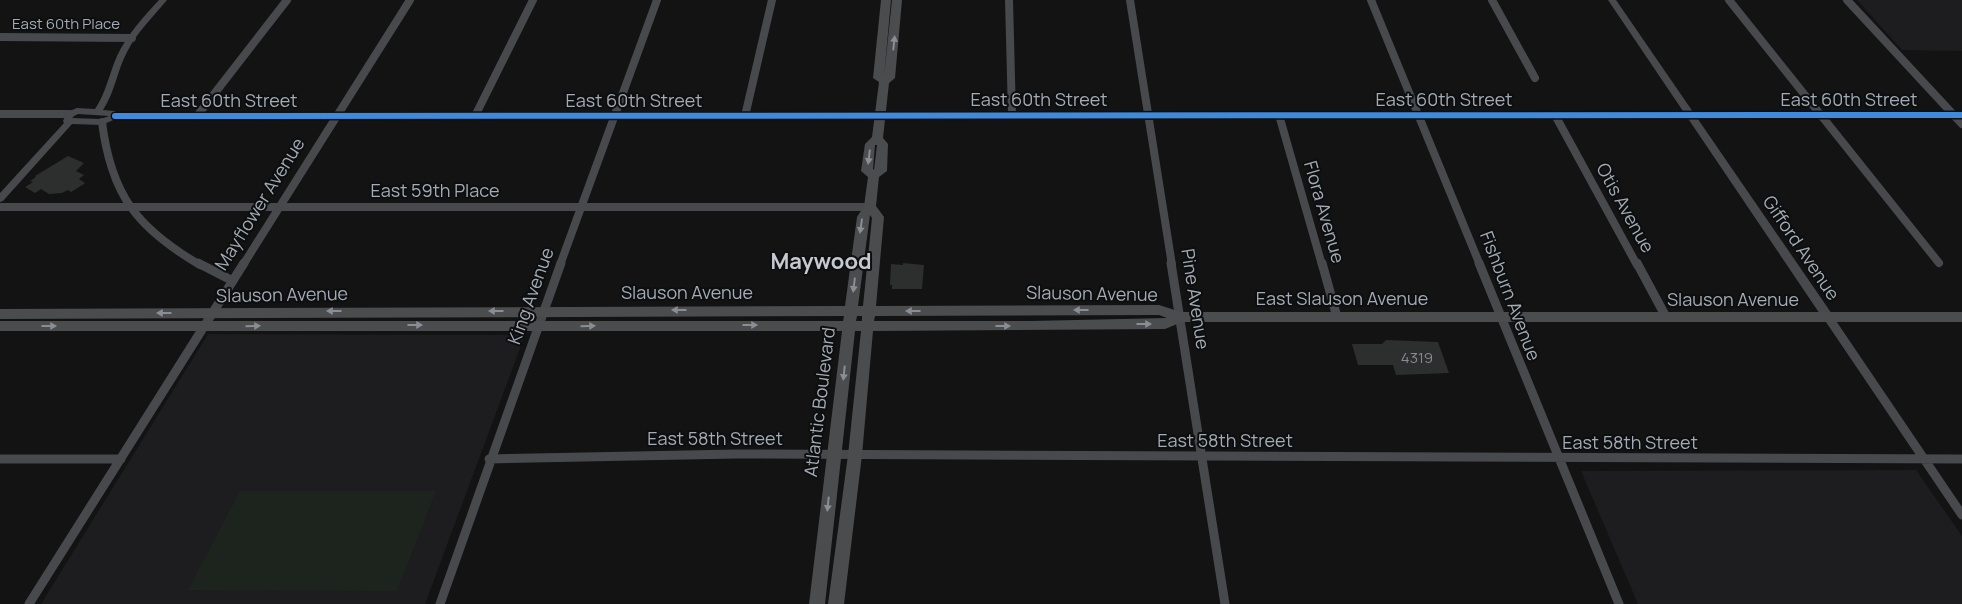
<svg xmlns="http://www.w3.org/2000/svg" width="1962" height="604" font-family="Manrope,sans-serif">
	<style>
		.built { fill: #1d1d1f }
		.green { fill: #1d241d }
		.building { fill: #2d2e2e }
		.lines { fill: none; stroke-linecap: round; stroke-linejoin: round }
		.minor-far1 { stroke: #47494c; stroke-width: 8 }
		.minor { stroke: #47494c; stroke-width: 9 }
		.tertiary { fill: #47494c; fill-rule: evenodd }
		.primary { fill: #4a4c4e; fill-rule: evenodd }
		.cycleway-casing { stroke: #0d0e0f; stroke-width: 9 }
		.cycleway { stroke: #408adc; stroke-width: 6 }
		.oneway { fill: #898e95 }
		.labels { text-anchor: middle; stroke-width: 4; stroke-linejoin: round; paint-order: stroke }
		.far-street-label { font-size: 15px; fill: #a4abb4; stroke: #0d0e0f }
		.number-label { font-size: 15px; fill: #868c92 }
		.street-label { font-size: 18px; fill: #a4abb4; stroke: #0d0e0f }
		.district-label { font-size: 22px; font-weight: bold; fill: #c5c9d0; stroke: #0d0e0f }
	</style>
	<rect width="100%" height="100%" fill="#131313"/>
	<path class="built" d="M1857 0H1962V51L1902 50Z
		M208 334 525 335 425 604H41Z
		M1916 470 1962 536V604H1638L1581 471Z"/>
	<path class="green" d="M240 491H436L397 591 188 590Z"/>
	<path class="building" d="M68 156 84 163 76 171 84 175 79 179 85 183 84 184 71 192 68 190 62 193 49 194 41 189 35 193 25 187 33 182 30 181 36 177 35 176Z
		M903 263 924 265 922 289H892V285H890L891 264 903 265Z
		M1386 340 1438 342 1449 373 1396 375 1393 365H1358L1352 344H1382Z"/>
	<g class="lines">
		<path class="minor-far1" d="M1009 0 1012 115
			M1130 0 1172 265
			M1371 0 1480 265
			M1492 0 1535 78
			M1729 0 1939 263
			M1847 0 1962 124
			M0 37 132 38
			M0 114H70
			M1279 115 1322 265
			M1555 115 1637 265
			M115 116 1962 115
			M197 116 287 0
			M475 116 533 0
			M745 116 772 0
			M102 122C111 195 137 228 200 265
			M0 207H870
			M243 265 410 0
			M560 265 657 0"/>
		<path class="minor" d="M198 263 233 281
			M1171 263 1225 604
			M1322 263 1337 317
			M1479 263 1619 604
			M1637 263 1666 317
			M1828 317 1962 515
			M0 459H121
			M489 459 736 454 1962 459
			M29 604 244 263
			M440 604 561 263"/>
		<path class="tertiary" d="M159 0H167C153 17 137 32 127 52 117 71 115 92 103 110L115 111 119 116 118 118 102 125 72 124 3 201 0 202V193L64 123 63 121 67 112 77 108 95 109C106 93 109 74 117 56 127 35 143 17 159 0ZM78 114 109 116 101 119 72 118 74 116Z
			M1608 0H1616L1832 314 1833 317 1832 320H1824Z"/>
		<path class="primary" d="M881 0H891L884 77 892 0H902L895 78 889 83 883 138 888 144 887 171 879 177 876 206 884 217 876 306 1159 305 1181 312H1962V322H1182L1165 329 873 331 862 455 844 604H828L848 455 861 331H855L825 604H809L842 331H0V321H843L844 316 0 319V309L845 306 857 217 864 206 868 177 861 171 865 144 872 137 879 82 873 78ZM875 145H877L874 170 873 169ZM870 215 872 218 863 306H858ZM1159 315 1167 318 1031 321H874L875 316ZM857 316H862V321H856Z"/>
		<defs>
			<path id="cycleway" d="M115 116 1962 115"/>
		</defs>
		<use href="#cycleway" class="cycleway-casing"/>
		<use href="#cycleway" class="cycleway"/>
	</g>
	<defs><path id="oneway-solid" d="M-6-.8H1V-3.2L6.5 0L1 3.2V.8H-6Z" transform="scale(1.25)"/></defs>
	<g class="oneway">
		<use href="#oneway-solid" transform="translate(894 43) rotate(-84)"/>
		<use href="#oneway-solid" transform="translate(869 157) rotate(97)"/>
		<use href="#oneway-solid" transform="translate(861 226) rotate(98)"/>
		<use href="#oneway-solid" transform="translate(854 285) rotate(97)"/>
		<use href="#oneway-solid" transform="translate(679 310) rotate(180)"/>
		<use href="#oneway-solid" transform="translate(1081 310) rotate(-180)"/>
		<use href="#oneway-solid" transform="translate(334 311) rotate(180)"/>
		<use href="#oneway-solid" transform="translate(496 311) rotate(-180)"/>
		<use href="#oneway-solid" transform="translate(913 311) rotate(180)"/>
		<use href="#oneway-solid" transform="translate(164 313) rotate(-180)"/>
		<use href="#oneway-solid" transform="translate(1144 324)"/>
		<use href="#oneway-solid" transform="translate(415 325)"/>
		<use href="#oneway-solid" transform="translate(750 325)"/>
		<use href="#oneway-solid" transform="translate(49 326)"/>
		<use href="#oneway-solid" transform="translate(253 326) rotate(-1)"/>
		<use href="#oneway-solid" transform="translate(588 326) rotate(-1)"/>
		<use href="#oneway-solid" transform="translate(1003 326)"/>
		<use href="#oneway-solid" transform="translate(844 373) rotate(96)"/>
		<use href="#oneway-solid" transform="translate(828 504) rotate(96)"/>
	</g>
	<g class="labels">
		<g class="far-street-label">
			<text x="66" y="29">East 60th Place</text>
		</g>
		<g class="number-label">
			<text x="1417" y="363">4319</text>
		</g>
		<g class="street-label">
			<text x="1039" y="106">East 60th Street</text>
			<text x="1444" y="106">East 60th Street</text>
			<text x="1849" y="106">East 60th Street</text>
			<text x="229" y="107">East 60th Street</text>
			<text x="634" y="107">East 60th Street</text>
			<text x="435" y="197">East 59th Place</text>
			<text transform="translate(260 204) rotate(-58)" y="6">Mayflower Avenue</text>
			<text transform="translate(1625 208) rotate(61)" y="6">Otis Avenue</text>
			<text transform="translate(1324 212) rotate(74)" y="6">Flora Avenue</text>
			<text transform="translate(1801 248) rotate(56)" y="6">Gifford Avenue</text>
			<text x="687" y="299">Slauson Avenue</text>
			<text transform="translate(1092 294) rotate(1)" y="6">Slauson Avenue</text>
			<text transform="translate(282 295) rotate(-1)" y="6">Slauson Avenue</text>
			<text transform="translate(531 296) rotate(-70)" y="6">King Avenue</text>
			<text transform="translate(1510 296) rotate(69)" y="6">Fishburn Avenue</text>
			<text transform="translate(1195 299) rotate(81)" y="6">Pine Avenue</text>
			<text x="1342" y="305">East Slauson Avenue</text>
			<text x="1733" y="306">Slauson Avenue</text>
			<text transform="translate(820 402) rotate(-83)" y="6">Atlantic Boulevard</text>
			<text x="715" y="445">East 58th Street</text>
			<text x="1225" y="447">East 58th Street</text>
			<text x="1630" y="449">East 58th Street</text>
		</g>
		<g class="district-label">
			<text x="821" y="269">Maywood</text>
		</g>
	</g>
</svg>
